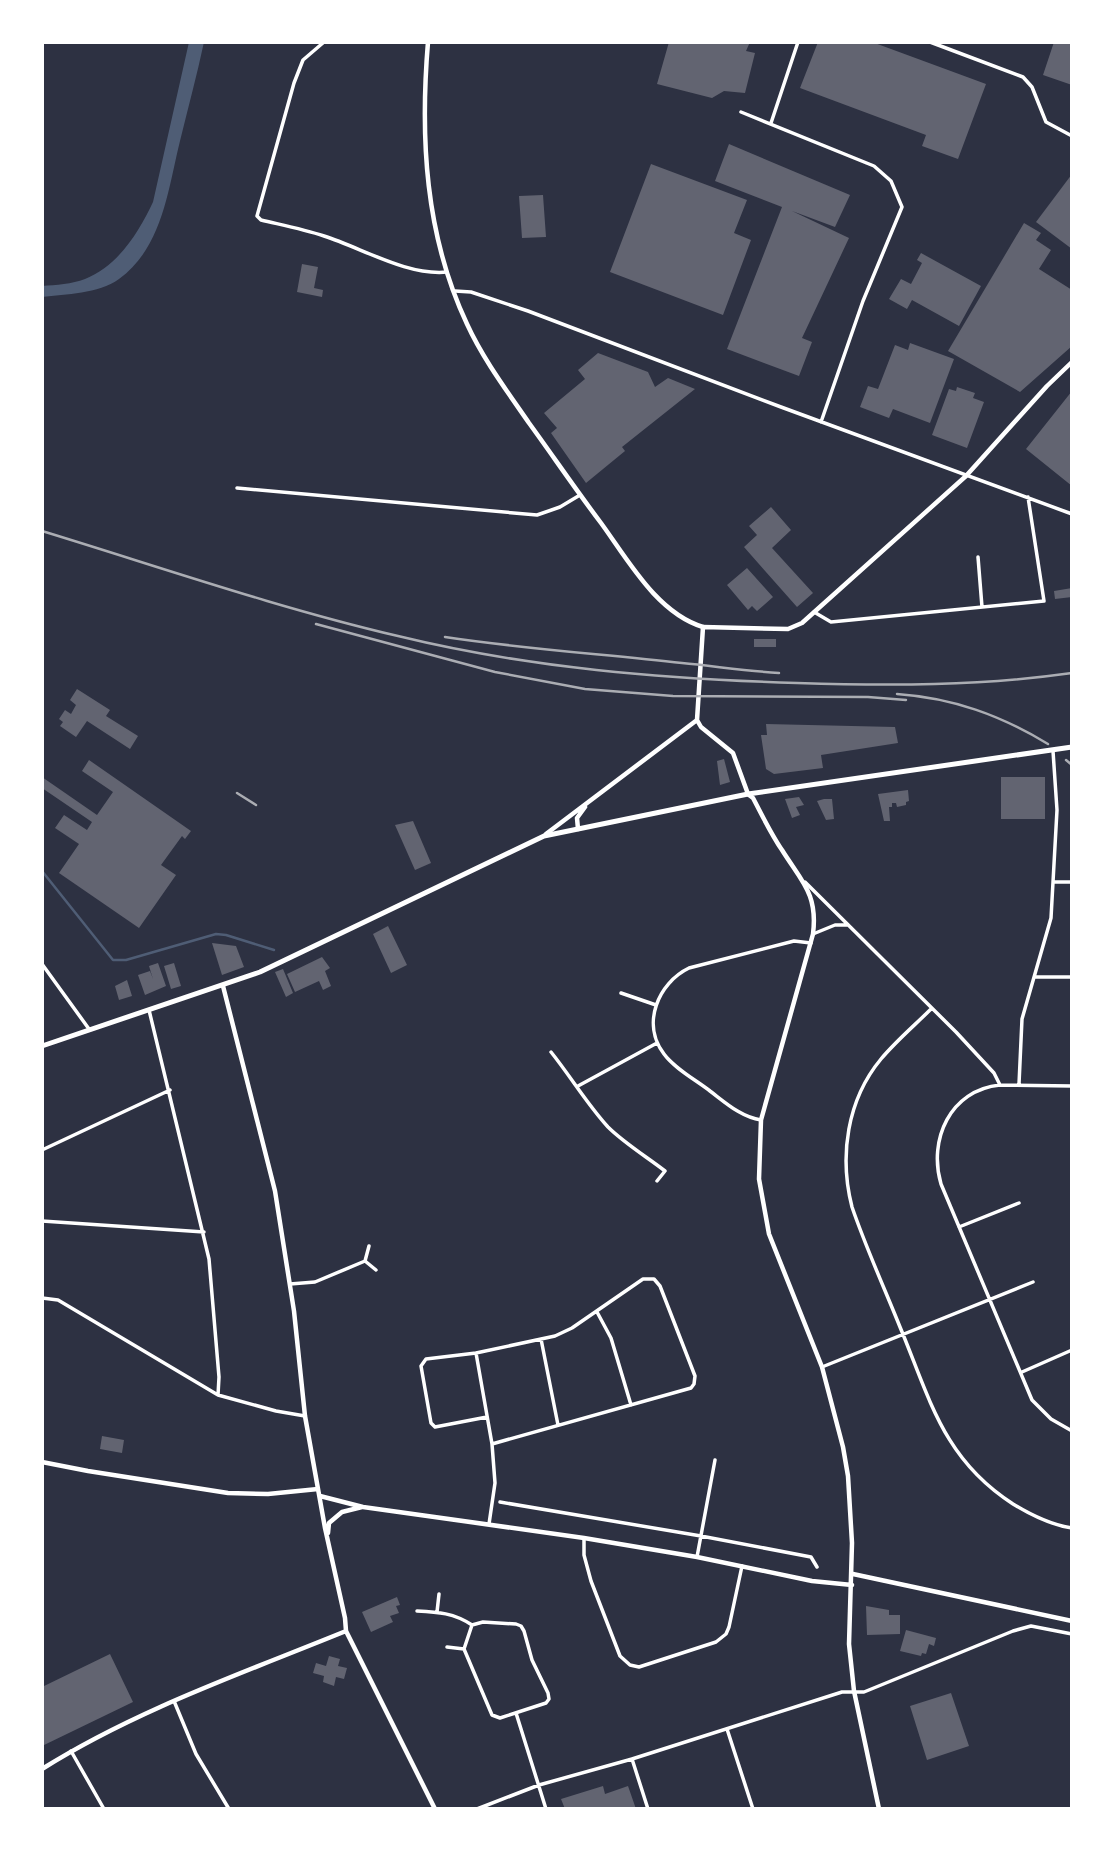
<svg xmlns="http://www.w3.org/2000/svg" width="1114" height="1851" font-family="Arial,sans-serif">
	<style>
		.water { fill: #4f5d75 }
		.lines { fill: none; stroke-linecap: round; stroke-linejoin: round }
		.stream { stroke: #4f5d75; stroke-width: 2.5 }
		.building { fill: #626471 }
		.minor { stroke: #fff; stroke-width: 3.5 }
		.tertiary { stroke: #fff; stroke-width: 4.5 }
		.secondary { stroke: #fff; stroke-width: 4.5 }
		.trunk { stroke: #fff; stroke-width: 5 }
		.rail { stroke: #abadb3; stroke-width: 2.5 }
	</style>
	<rect width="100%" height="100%" fill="#2d3142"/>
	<path class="water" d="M189 42H204C197 75 188 108 180 141 168 189 163 247 119 279 98 294 66 294 42 297V286C56 285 72 284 85 279 118 266 139 232 153 202Z"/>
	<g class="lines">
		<path class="stream" d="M42 871 113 960H126L216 934 226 935 274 950"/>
	</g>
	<path class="building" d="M669 42H750L746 51 755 53 745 93 724 91 712 98 657 84Z
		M818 42H872L986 84 958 159 922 146 926 135 800 88Z
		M1054 42H1072V85L1043 75Z
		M729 144 850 195 835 227 792 211 849 238 802 338 812 342 799 376 727 349 782 207 715 181Z
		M651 164 747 200 734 233 751 240 723 315 610 272Z
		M1072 174V249L1036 222Z
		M543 195 546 237 522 238 519 196Z
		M1024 223 1041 233 1036 240 1051 250 1039 269 1072 290V346L1020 392 948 351Z
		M921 253 981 286 959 326 912 300 907 309 889 299 901 279 911 284 922 263 917 260Z
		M302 264 318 267 314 288 323 290 322 297 297 292Z
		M910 343 954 359 930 423 893 409 889 418 860 407 868 386 878 389 895 345 908 350Z
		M598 353 648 372 655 387 668 378 695 389 622 447 625 451 586 483 551 433 557 428 544 413 585 379 578 370Z
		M957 387 975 393 973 398 984 402 967 448 932 435 949 389 956 391Z
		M1072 391V486L1026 449Z
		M771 507 791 530 772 548 813 593 797 607 744 547 757 535 749 526Z
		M747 568 773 597 757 611 752 606 748 610 727 585Z
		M1072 588V597L1055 599 1054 591Z
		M754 639H776V647H754Z
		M77 689 110 710 106 716 138 736 130 749 87 721 76 737 60 726 63 722 59 719 65 710 71 714 76 705 70 700Z
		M766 724 895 727 898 743 821 755 823 768 774 774 766 769 765 762 761 735H767Z
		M724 759 730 782 720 785 717 761Z
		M89 760 191 831 185 839 182 836 161 865 176 875 139 928 59 873 79 844 55 828 64 815 87 830 92 822 42 788V777L97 815 113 792 82 771Z
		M1001 777H1045V819H1001Z
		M908 790 909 801 906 802V805L897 807 896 803H892V807H889L890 821H884L878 794Z
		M799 797 804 805 796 807 800 815 792 818 785 799Z
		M824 799H832L834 819 826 820 817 801Z
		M413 821 431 863 415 870 395 825Z
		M388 926 407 965 391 973 373 934Z
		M212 943 236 946 244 967 222 975Z
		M322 957 330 968 325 971 331 986 323 990 319 981 295 992 287 974Z
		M158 963 166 986 145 995 138 975 150 971 153 979 149 966Z
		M174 963 181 986 171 989 164 966Z
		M283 969 293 993 286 997 275 972Z
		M127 980 132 996 119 1000 115 986Z
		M102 1436 124 1440 122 1453 100 1449Z
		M397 1597 400 1605 396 1606 399 1613 390 1616 393 1622 371 1632 362 1612Z
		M866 1606 889 1610V1615H900V1634L867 1635Z
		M906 1630 936 1638 934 1646 929 1644 926 1654 922 1653 921 1656 900 1651Z
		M110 1654 133 1702 42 1746V1687Z
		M329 1656 340 1659 338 1666 347 1668 344 1679 336 1677 334 1686 323 1682 324 1676 313 1673 316 1663 326 1666Z
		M951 1693 969 1746 927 1760 910 1706Z
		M603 1786 605 1794 628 1786 636 1809H565L561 1799Z"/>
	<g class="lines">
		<path class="minor" d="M324 42 303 60 294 83 257 216 261 220C282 225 303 229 324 236 362 248 407 276 447 272
			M930 42 1023 77 1032 87 1046 122 1072 136
			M741 112 874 166 891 181 902 207 863 301 821 422
			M771 123 798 42
			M455 291 471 292 528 311 781 407 1072 514
			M237 488 537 515 560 507 580 495
			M978 557 982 607
			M814 612 831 622 1044 601 1028 497
			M805 882 956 1032 994 1073 1000 1085
			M1053 882H1072
			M813 934 835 925H847
			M42 964 89 1029
			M1034 977H1072
			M621 993 656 1005
			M931 1009C915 1025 896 1041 881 1059 847 1100 839 1156 852 1207 866 1248 884 1287 900 1327 930 1399 943 1459 1013 1504 1031 1515 1051 1525 1072 1528
			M149 1010 209 1259 219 1377 218 1395
			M551 1052C571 1077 587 1104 608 1127 624 1143 647 1157 665 1171L657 1181
			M1019 1084 1022 1019 1051 918 1057 810 1053 751
			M578 1086 657 1043
			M1072 1086 1000 1085C950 1090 928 1140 941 1184L1032 1400 1051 1419 1072 1431
			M761 1120C741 1117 726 1103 710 1091 696 1080 675 1069 664 1054 641 1024 658 983 689 968L794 941 811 943
			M42 1150 170 1090
			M42 1221 204 1232
			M959 1227 1019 1203
			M365 1261 376 1270
			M290 1284 315 1282 365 1261 369 1246
			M42 1298 58 1300 218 1395 276 1411 305 1416
			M597 1312 611 1338 631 1405
			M541 1339 558 1425
			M476 1353 426 1359 421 1366 431 1423 435 1427 487 1417
			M822 1367 1033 1282
			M1022 1372 1072 1350
			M500 1502 701 1536 811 1557 817 1567
			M489 1524 495 1483 492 1444 476 1353 555 1336 572 1328 643 1279H654L660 1286 695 1376 694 1384 691 1388 492 1444
			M584 1538V1555L591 1581 620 1656 630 1665 639 1667 716 1642 726 1634 729 1627 742 1566
			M697 1557 715 1460
			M417 1611C438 1612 454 1613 472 1625
			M437 1612 439 1594
			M483 1622 516 1624 521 1626 524 1631 532 1660 548 1693 549 1699 546 1703 500 1718 492 1715 464 1649 472 1625Z
			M447 1647 464 1649
			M174 1701 196 1754 229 1809
			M516 1713 546 1809
			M727 1729 753 1809
			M71 1751 104 1809
			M632 1759 648 1809
			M477 1809 539 1785 632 1759 842 1692H864L1013 1631 1031 1626 1072 1634"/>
		<path class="tertiary" d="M428 42C420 138 425 235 467 324 483 359 507 391 529 423 553 456 576 490 601 523 628 560 657 613 703 627
			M749 795 753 798C762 815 771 834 782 850 802 882 818 894 813 934L761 1120 759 1179 769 1234 822 1367 843 1447 848 1476 852 1543 849 1644 854 1691 879 1809
			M223 986 275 1191 294 1311 305 1416 325 1528 345 1618 346 1631 435 1809
			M42 1462 88 1471 228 1493 268 1494 318 1489
			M320 1496 363 1507 584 1538 697 1557 812 1581 852 1585
			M328 1533 329 1523 342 1512 362 1507
			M853 1574 1072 1621
			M42 1769C136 1710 243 1673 346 1631"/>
		<path class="secondary" d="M697 720 701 727 733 753 748 794
			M578 829 577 818 585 807
			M546 834 697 720 703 627 788 629 802 623 966 476 1047 386 1072 362"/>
		<path class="trunk" d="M42 1046 260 972 544 836 748 794 1072 747"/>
		<path class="rail" d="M42 531C160 567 278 608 398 636 529 668 663 679 797 683 889 686 980 686 1072 673
			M316 624 495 672 585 689 673 696 868 697 906 700
			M445 637C524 649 603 654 682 663 714 666 746 671 779 673
			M897 694C953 698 1000 715 1048 744
			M1066 760 1072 765
			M237 793 256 805"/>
	</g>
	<rect width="1114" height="1851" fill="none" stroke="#ffffff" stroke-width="88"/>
</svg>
